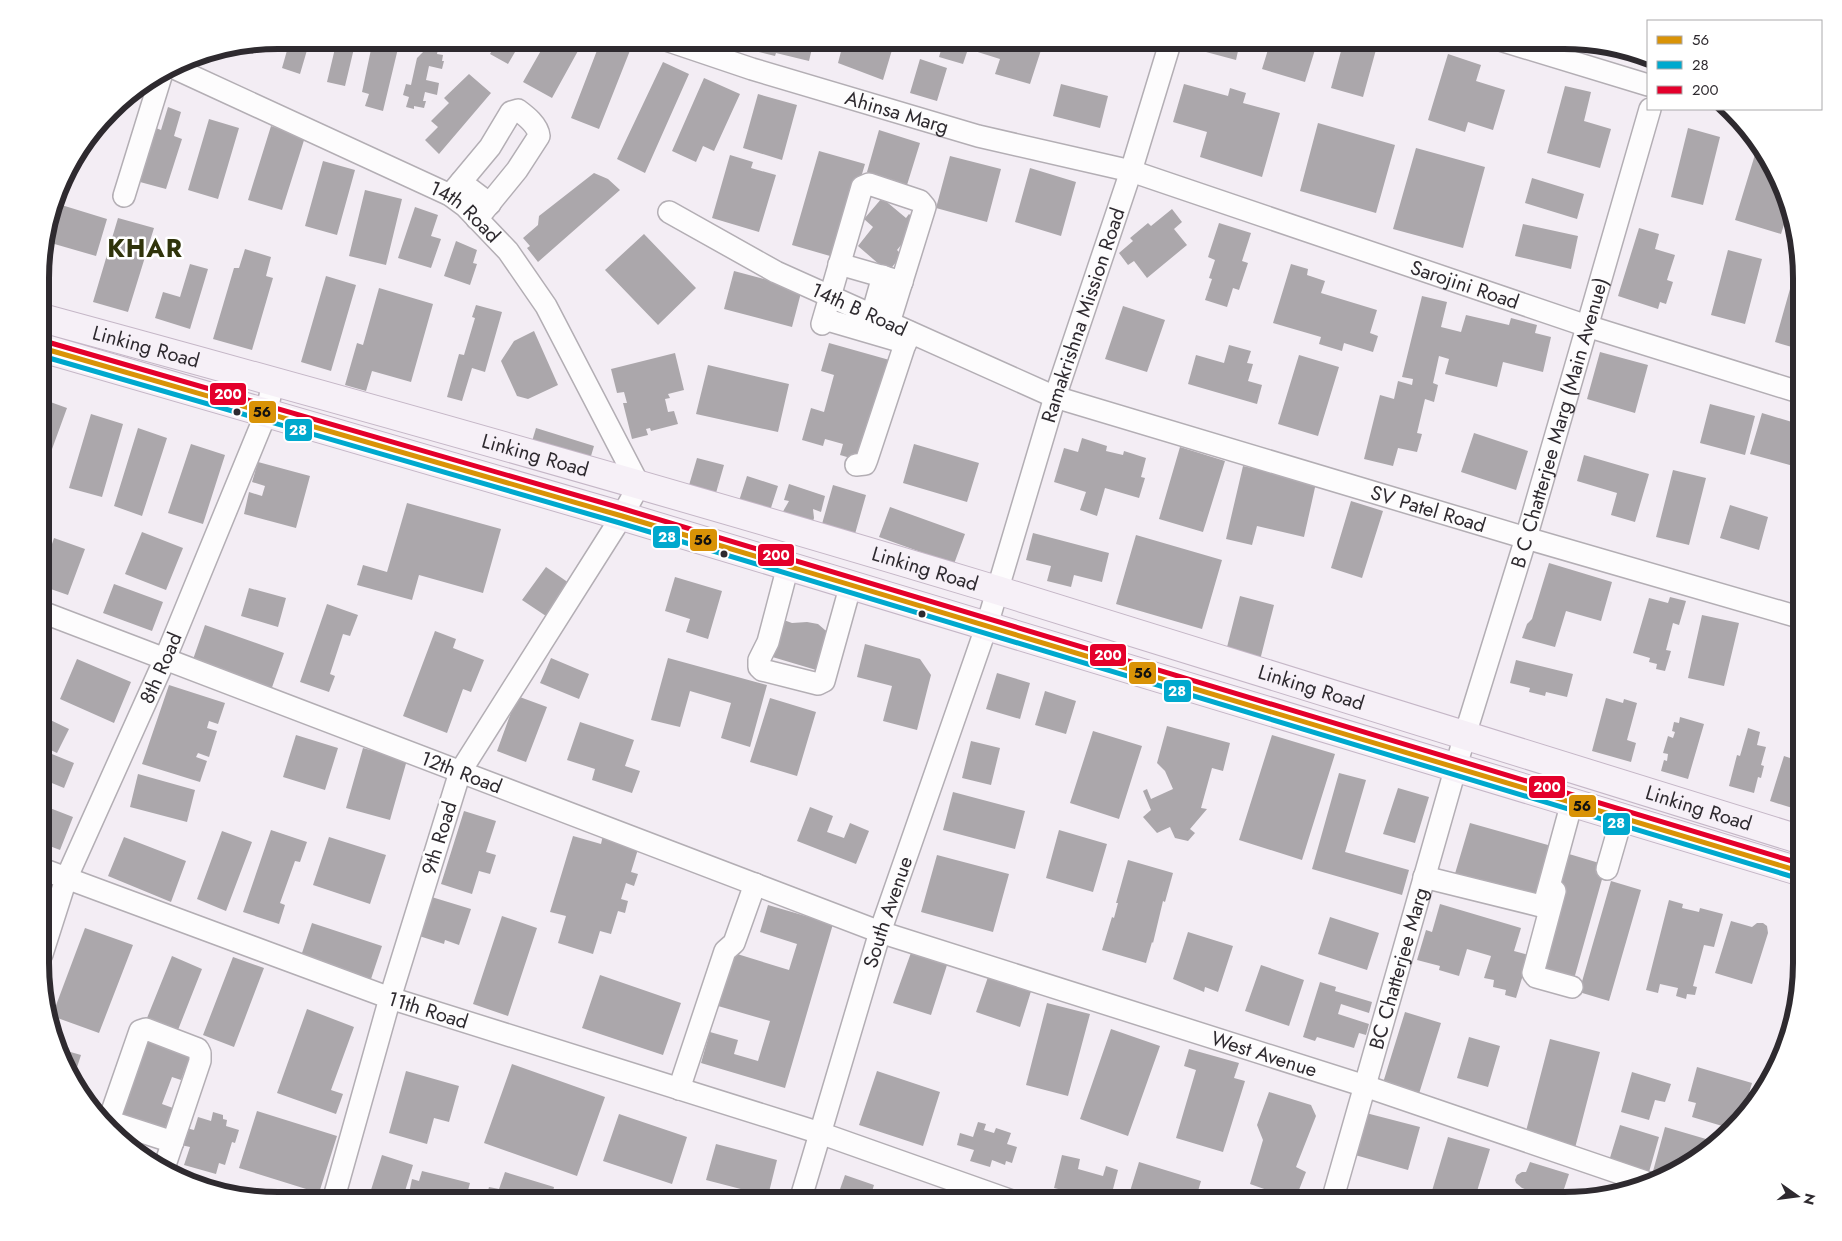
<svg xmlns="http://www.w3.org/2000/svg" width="1842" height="1241" font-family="Jost,sans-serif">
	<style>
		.building { fill: #aba7ab }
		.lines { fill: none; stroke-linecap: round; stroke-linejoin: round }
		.minor-casing { stroke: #b3aeb4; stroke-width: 24 }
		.major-casing { stroke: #c5b7c7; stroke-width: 30 }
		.minor { stroke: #fdfcfd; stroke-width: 21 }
		.major { stroke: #f6f0f7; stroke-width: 28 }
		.bus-1-casing { stroke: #fff; stroke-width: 9 }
		.bus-2-casing { stroke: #fff; stroke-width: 9 }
		.bus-3-casing { stroke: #fff; stroke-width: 9 }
		.bus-1 { stroke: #d99307; stroke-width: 5 }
		.bus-2 { stroke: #00a9ce; stroke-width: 5 }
		.bus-3 { stroke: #e4002b; stroke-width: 5 }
		.bus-dot { fill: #2e2a2f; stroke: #fff; stroke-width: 2 }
		.labels { text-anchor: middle; stroke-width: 5; stroke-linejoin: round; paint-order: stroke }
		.street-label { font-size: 20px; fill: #2e2a2f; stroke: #fff }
		.district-label { font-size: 25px; font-weight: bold; letter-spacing: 1px; fill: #30340b; stroke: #fff }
		.rim { fill: none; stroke: #2e2a2f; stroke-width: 6 }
		.line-badge { stroke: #fff; stroke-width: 2 }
		.badge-label { font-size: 14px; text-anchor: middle; font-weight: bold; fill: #fff }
		.pale-badge-label { font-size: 14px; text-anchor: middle; font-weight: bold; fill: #111 }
	</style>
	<rect width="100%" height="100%" fill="#f3edf4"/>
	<path class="building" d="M290 40H310L300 74 282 68Z
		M337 40H356L345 86 327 82Z
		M373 40H400L383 111 365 106 369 94 362 92Z
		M498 40H522L508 64 490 54Z
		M547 40H584L552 98 523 82Z
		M601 40H611L631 48 599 129 571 118Z
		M739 40H814L809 61 776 53 775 56 738 47Z
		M844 40H895L883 80 838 63Z
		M944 40H1020L1042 47 1030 84 995 74 1000 59 968 49 963 64 939 57Z
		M1193 40H1262L1260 48 1240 42 1236 60 1191 48Z
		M1271 40H1318L1305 82 1262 69Z
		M1344 40H1355L1377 46 1363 97 1331 88Z
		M426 41 439 44 437 54 443 55 442 61H444L442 69 429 66 426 80 439 83 437 95 425 92 423 101H426L424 108 414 106V109L406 107 409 97 403 95 406 84 411 85 417 58 424 51Z
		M1594 43 1626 50 1625 54 1594 45Z
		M256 44 253 54 242 51 243 47Z
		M1448 54 1481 65 1476 81 1505 90 1493 130 1468 122 1465 132 1428 120Z
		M920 59 947 68 937 101 910 93Z
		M663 62 689 74 645 173 617 159Z
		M469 74 491 93 439 154 425 140 438 127 431 121 449 103 444 98Z
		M704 78 740 94 714 151 703 146 696 162 672 151Z
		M1061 84 1108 96 1100 128 1053 116Z
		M1184 84 1228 96 1230 88 1246 93 1243 103 1280 113 1262 177 1200 157 1207 132 1173 122Z
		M1565 86 1591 92 1584 121 1611 129 1600 168 1547 153Z
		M758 94 797 105 782 160 743 148Z
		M168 107 181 112 174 136 182 139 166 189 140 182 156 128 161 130Z
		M209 119 239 128 218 199 188 190Z
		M1318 123 1395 145 1376 213 1300 191Z
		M271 126 305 137 282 210 248 200Z
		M1688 128 1720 137 1703 205 1671 197Z
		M879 130 920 143 907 185 867 172Z
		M1416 148 1485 167 1463 248 1393 229Z
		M1757 148 1777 172 1788 212 1781 234 1735 220Z
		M819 151 865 164 837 258 792 245Z
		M730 155 753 162 751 168 776 175 759 232 712 218Z
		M950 156 1001 169 987 222 936 208Z
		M323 161 355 170 337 235 305 226Z
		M1030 168 1076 182 1061 236 1015 222Z
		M594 173 608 179 620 190 538 262 527 248 530 246 523 238 538 225 539 216Z
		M1532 178 1584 194 1577 219 1525 203Z
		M365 190 402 199 386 265 349 256Z
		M882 198 906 218 909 214 919 223 897 250 902 255 888 272 858 246 873 227 864 219Z
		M55 203 107 219 96 256 44 241Z
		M415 207 438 215 431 236 441 239 431 268 398 258Z
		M1172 209 1182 222 1174 229 1187 245 1147 278 1134 261 1128 265 1119 253 1133 241 1130 238 1148 223 1151 226Z
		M118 218 154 228 128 312 93 302Z
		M1219 223 1251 233 1242 261 1248 263 1239 290 1233 288 1227 307 1205 300 1212 279 1209 278 1215 260 1208 257Z
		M1523 224 1578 236 1571 269 1515 256Z
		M1639 228 1659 234 1655 249 1675 255 1667 280 1673 282 1666 304 1660 302 1658 309 1618 296Z
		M644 234 696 288 658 325 605 270Z
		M456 241 477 250 473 263 477 264 470 285 444 276Z
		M245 249 271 257 266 276 273 278 252 350 213 339 234 268H239Z
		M1728 250 1762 259 1745 324 1711 315Z
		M1799 257 1802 262V350L1775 342Z
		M190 264 208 269 190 329 155 318 163 292 180 297Z
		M1291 264 1308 269 1307 275 1325 281 1321 293 1377 310 1370 333 1378 336 1373 352 1344 343 1342 351 1319 344 1321 337 1273 323Z
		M734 271 802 289 792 327 724 309Z
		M326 276 356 285 331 371 301 362Z
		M379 288 433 304 411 382 372 371 366 391 345 385 357 343 363 345Z
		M1422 296 1447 302 1441 327 1461 332 1466 315 1509 325 1511 318 1537 325 1535 333 1551 337 1543 372 1503 362 1497 387 1445 374 1449 359 1439 356 1433 383 1438 385 1434 402 1425 399 1417 433 1422 434 1417 452 1398 448 1393 466 1364 459 1380 395 1394 399 1398 381 1412 385 1413 379 1402 377Z
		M476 305 502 312 485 372 472 368 462 401 447 397 459 354 464 355 475 318 472 317Z
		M1123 306 1165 320 1147 372 1105 359Z
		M534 331 558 385 528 399 517 396 501 361 514 341Z
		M829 343 893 361 861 461 840 455 843 444 825 439 823 446 802 440 811 408 824 412 834 375 821 371Z
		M1229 345 1251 351 1247 363 1253 364 1248 381 1262 385 1257 404 1188 384 1196 355 1224 363Z
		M1600 352 1648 365 1635 413 1587 399Z
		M675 353 684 390 668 394 670 398 665 399 668 412 674 411 678 424 651 431 650 428 646 429 648 435 632 439 623 403H627L624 392 617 393 611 369Z
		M1299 355 1339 367 1318 436 1278 424Z
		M708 365 789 384 778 432 696 414Z
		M42 399 67 408 44 471 42 470Z
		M1710 404 1755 416 1745 455 1700 443Z
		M1762 413 1802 425V450L1797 467 1750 454Z
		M91 414 123 424 102 497 69 488Z
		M138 428 167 438 142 516 114 506Z
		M536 428 594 446 588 466 530 448Z
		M1474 433 1528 451 1516 490 1461 472Z
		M1082 438 1107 446 1106 451 1123 455 1124 451 1146 458 1141 477 1145 478 1139 498 1105 488 1097 516 1080 510 1086 492 1054 482 1064 448 1078 452Z
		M191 444 225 455 203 524 168 513Z
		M914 444 979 463 967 502 903 483Z
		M1180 447 1225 461 1203 532 1159 519Z
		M1584 455 1649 474 1635 522 1611 515 1617 493 1577 481Z
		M697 458 724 465 714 500 687 492Z
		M258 462 310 476 296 528 244 514 249 492 262 496 265 486 252 482Z
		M1243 466 1316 483 1304 537 1257 526 1252 545 1226 539Z
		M1673 470 1706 478 1689 545 1656 537Z
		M747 476 778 486 769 514 738 504Z
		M789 484 825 496 821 512 813 509 814 518 812 524 781 515 789 501 784 500Z
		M833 485 866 495 855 534 822 524Z
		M1351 501 1383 511 1362 578 1331 568Z
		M407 503 501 529 483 593 419 575 412 600 357 585 363 565 387 572Z
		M1730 505 1768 517 1759 550 1720 538Z
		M890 507 965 534 954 564 879 537Z
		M142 532 183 548 166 590 125 574Z
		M1033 533 1109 553 1102 582 1074 575 1071 587 1047 581 1051 566 1026 560Z
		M1136 535 1222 560 1202 629 1116 604Z
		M54 538 85 549 68 595 42 586V574Z
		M1802 555V579L1794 577Z
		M1549 563 1612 582 1601 621 1566 611 1555 647 1522 638 1527 624 1532 619Z
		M546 567 569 583 546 616 522 600Z
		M675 577 722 591 708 639 686 632 690 619 665 611Z
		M114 584 163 602 152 631 103 613Z
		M249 588 286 598 278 627 241 616Z
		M1240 596 1274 605 1259 664 1225 655Z
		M1670 597 1686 601 1679 625 1673 623 1666 650 1671 651 1665 671 1656 669 1657 664 1649 662 1650 658 1633 653 1649 598 1668 603Z
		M327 604 358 615 350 636 343 634 330 674 335 676 329 692 300 682Z
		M1702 615 1739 623 1724 686 1688 678Z
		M781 619 792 623 807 622 818 624 825 630 833 634 823 672 769 656Z
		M205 625 284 653 269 696 190 668Z
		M435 631 456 639 453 648 484 660 471 692 463 689 447 733 403 716Z
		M865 644 920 659 931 675 917 730 883 721 892 686 857 677Z
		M551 658 589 674 579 699 540 683Z
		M668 658 767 685 750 747 721 738 731 703 690 691 680 727 651 720Z
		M77 659 131 682 114 723 60 699Z
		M1516 660 1573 674 1567 697 1546 692 1545 696 1529 692 1530 688 1510 683Z
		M997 673 1030 683 1020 719 986 709Z
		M169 685 225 703 218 724 209 721 207 728 217 731 209 757 198 753 196 757 207 761 200 782 142 764Z
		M1045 691 1076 701 1066 734 1035 725Z
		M517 696 547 707 526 762 497 751Z
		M770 698 816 712 797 776 750 762Z
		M1606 698 1623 703 1624 699 1637 703 1627 740 1636 743 1631 762 1592 751Z
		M42 716 69 729 57 753 42 746Z
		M1680 717 1704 724 1688 779 1661 771 1664 760 1667 761 1668 754 1663 753 1668 736 1673 738 1675 732 1672 731 1674 722 1679 723Z
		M580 722 634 740 625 766 640 771 632 793 592 780 595 769 567 760Z
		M1167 726 1230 743 1223 771 1212 768 1201 808 1207 809 1190 829 1195 833 1188 841 1175 838 1170 827 1157 833 1143 817 1151 810 1143 791 1147 789 1151 799 1173 789 1165 771 1157 763Z
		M1748 728 1760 732 1757 745 1766 747 1761 765 1764 766 1761 778 1758 777 1754 793 1729 786 1737 755 1740 756Z
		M1093 731 1142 746 1119 819 1070 803Z
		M296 735 338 748 325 790 283 777Z
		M1272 735 1335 754 1302 860 1239 840Z
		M971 741 1000 748 991 785 962 778Z
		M363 748 407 760 390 820 346 808Z
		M42 750 74 763 64 788 42 779Z
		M1784 756 1802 762V811L1770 801Z
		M1339 773 1366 780 1345 852 1409 870 1402 895 1312 869Z
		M138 774 195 790 187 822 130 807Z
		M1398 788 1429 797 1415 843 1383 834Z
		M953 792 1025 811 1015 849 943 830Z
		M42 805 73 817 60 850 42 843Z
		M810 807 833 816 827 832 844 838 850 823 869 831 856 864 797 841Z
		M464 811 496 821 486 852 496 855 490 874 479 871 472 894 441 884Z
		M1470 823 1555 847 1539 901 1454 877Z
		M271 830 307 842 300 862 295 861 280 903 285 905 279 924 243 912Z
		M1059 830 1107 844 1093 892 1046 878Z
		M222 831 252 842 226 911 197 899Z
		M603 835 639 846 631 872 638 874 634 886 626 883 621 899 628 901 625 913 618 911 611 934 600 931 593 954 558 943 566 916 550 912 573 836 601 844Z
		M124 837 186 861 171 902 108 876Z
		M329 837 386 855 370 904 313 885Z
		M1569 854 1606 865 1574 979 1537 969Z
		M937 855 1009 874 993 932 921 912Z
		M1128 860 1173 873 1165 902 1163 901 1153 943 1152 942 1146 963 1102 950 1112 917 1114 918 1118 903H1116Z
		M1611 881 1641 890 1609 1001 1579 992Z
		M425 895 471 909 459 945 445 940 444 944 413 934Z
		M1669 900 1683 904 1682 908 1699 912 1700 908 1723 914 1714 947 1704 945 1693 986 1697 987 1695 995 1687 994 1686 999 1676 996 1678 988 1660 984 1658 993 1646 990Z
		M1440 904 1521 928 1514 951 1529 955 1516 998 1505 995 1506 990 1493 987 1494 980 1484 978 1491 956 1467 949 1459 976 1439 970 1440 966 1417 960 1426 930 1432 932Z
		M768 905 833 924 785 1088 701 1063 710 1032 738 1040 734 1054 758 1061 770 1021 718 1006 734 953 789 970 797 944 760 932Z
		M1798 914H1802V949L1791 947Z
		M502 916 537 928 508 1016 473 1004Z
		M1330 917 1379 933 1367 970 1318 954Z
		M1731 921 1752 927 1757 923H1763L1767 926 1768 933 1752 984 1715 973Z
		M312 923 382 946 369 985 299 962Z
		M85 928 133 945 99 1033 52 1016Z
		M1188 932 1233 946 1218 992 1205 987 1204 992 1173 979Z
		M912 950 948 962 931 1015 893 1003Z
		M172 956 202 969 176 1035 145 1023Z
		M233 957 264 968 234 1047 203 1035Z
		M1261 965 1304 980 1289 1026 1245 1011Z
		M989 974 1032 988 1020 1027 976 1012Z
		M600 975 681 1003 663 1055 582 1028Z
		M1320 982 1336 987 1335 991 1372 1002 1369 1013 1341 1004 1338 1014 1369 1024 1366 1035 1359 1033 1354 1048 1317 1037 1315 1041 1303 1037Z
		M1047 1003 1090 1014 1068 1096 1026 1085Z
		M307 1009 354 1027 331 1090 343 1094 336 1114 277 1093Z
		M1405 1012 1441 1023 1418 1097 1382 1086Z
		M1111 1029 1160 1046 1128 1136 1080 1119Z
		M144 1037 191 1054 181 1080 172 1077 162 1104 173 1108 163 1133 116 1115Z
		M1469 1037 1500 1046 1488 1087 1457 1078Z
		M1550 1039 1600 1052 1575 1148 1525 1135Z
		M60 1049 81 1055 72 1083Z
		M1189 1049 1239 1063 1234 1078 1245 1081 1223 1152 1176 1138 1196 1070 1184 1066Z
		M512 1064 605 1097 577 1176 484 1143Z
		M1697 1067 1752 1083 1742 1117 1729 1128 1692 1117 1696 1103 1688 1101Z
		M406 1071 459 1086 449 1122 434 1118 427 1144 389 1133Z
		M877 1071 940 1092 923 1146 859 1125Z
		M1632 1072 1671 1084 1665 1102 1655 1100 1649 1120 1621 1112Z
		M1269 1092 1311 1105 1316 1116 1296 1167 1306 1172 1295 1200 1250 1184 1263 1140 1257 1125Z
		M257 1111 337 1136 319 1193 239 1168Z
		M213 1112 223 1115V1119L227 1120 226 1126 239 1130 235 1143 232 1142 225 1165 219 1163 216 1174 184 1165 190 1147 181 1145 186 1128 194 1130 198 1117 211 1121Z
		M1366 1113 1420 1127 1408 1170 1355 1155Z
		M619 1114 687 1137 672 1184 603 1161Z
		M978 1122 986 1124 984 1130 994 1133 996 1128 1011 1133 1007 1144 1017 1147 1012 1163 1006 1161 1005 1165 992 1160 990 1167 970 1161 974 1150 957 1145 960 1133 973 1137Z
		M1620 1125 1659 1137 1649 1172 1609 1161Z
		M1665 1127 1706 1139 1703 1149 1670 1176 1663 1178 1652 1175Z
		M1448 1137 1490 1149 1474 1201H1429Z
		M716 1144 777 1160 768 1196 706 1180Z
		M382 1155 413 1165 402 1201H377L379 1193 371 1190Z
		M1062 1155 1080 1159 1078 1169 1103 1176 1106 1166 1118 1170 1113 1189 1118 1190 1115 1201H1068L1071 1192 1054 1188Z
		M1139 1162 1201 1181 1195 1201H1127Z
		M1530 1162 1569 1174 1560 1201H1530L1533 1192 1522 1188 1516 1183 1515 1180 1517 1175 1522 1172H1526Z
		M422 1171 470 1183 465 1201H404L406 1193H409L412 1179 419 1181Z
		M505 1172 554 1187 551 1201H485L489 1187 499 1189Z
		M845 1175 874 1185 869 1201H830L833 1191 839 1192Z
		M714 1191 743 1200V1201H711Z
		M606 1195 622 1200V1201H604Z
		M629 1195 642 1199 641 1201H626Z"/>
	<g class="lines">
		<defs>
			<g id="minor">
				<path id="s1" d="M666 40 752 69 978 136 1131 171 1587 326 1802 393"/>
				<path d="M1500 40 1648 85"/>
				<path id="s2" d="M172 67 450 195 465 206 508 251 546 306 639 485 622 516 460 772 390 998 333 1201"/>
				<path d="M461 182 490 204"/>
				<path d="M450 195 490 147 511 112 518 110C526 116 538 125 539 136L517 170 477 219"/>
				<path d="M124 196 162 73"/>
				<path id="s3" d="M669 212 776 272 1055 397 1526 538 1802 618"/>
				<path d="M839 264 902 282"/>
				<path d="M872 315 883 276"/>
				<path d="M824 319 906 343"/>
				<path d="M822 324 862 187 869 184 920 201 925 207 889 323"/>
				<path d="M856 465 865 464 867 459 909 332"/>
				<path d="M788 566 768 642 759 660V667L762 670 818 684 824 681 851 584"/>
				<path id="s4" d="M42 612 880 932 1365 1086 1646 1182"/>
				<path id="s5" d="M42 869 390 998 820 1133 1012 1201"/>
				<path d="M1607 869 1622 817"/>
				<path d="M1424 877 1541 906 1545 901 1572 802"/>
				<path d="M1555 891 1533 973 1536 977 1572 987"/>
				<path id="s6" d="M42 954 66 879 165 659 267 411 273 381"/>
				<path d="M679 1089 725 951 734 943 755 884"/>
				<path d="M108 1121 173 1142"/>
				<path d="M108 1123 140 1031 146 1029 198 1049 200 1053V1061L164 1168"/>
				<path id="s7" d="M800 1201 880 932 987 625 1055 397 1131 171 1171 40"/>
				<path id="s8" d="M1332 1201 1465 735 1526 538 1650 109"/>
			</g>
			<g id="major">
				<path id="s9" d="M42 318C362 405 682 495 1000 591 1267 673 1534 757 1802 840"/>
				<path d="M42 348 622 516 1802 872"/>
			</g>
		</defs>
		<use href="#minor" class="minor-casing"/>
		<use href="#major" class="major-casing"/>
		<use href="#minor" class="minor"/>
		<use href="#major" class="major"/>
		<defs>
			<path id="bus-1" d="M42 348 622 516 1802 872"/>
			<path id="bus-2" d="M42 356 620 523 1800 879"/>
			<path id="bus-3" d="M44 341 624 509 1802 864"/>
		</defs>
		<use href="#bus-1" class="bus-1-casing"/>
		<use href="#bus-2" class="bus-2-casing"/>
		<use href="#bus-3" class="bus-3-casing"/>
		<use href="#bus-1" class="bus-1"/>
		<use href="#bus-2" class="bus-2"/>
		<use href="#bus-3" class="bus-3"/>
	</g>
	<g class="bus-dot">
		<circle cx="237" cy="412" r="4.5"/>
		<circle cx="724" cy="554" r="4.5"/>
		<circle cx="922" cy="614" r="4.5"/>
	</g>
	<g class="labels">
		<g class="street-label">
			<text dy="7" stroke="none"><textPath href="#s1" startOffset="242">Ahinsa Marg</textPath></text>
			<text dy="7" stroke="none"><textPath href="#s2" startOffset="328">14th Road</textPath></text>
			<text dy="7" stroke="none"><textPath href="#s1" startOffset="836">Sarojini Road</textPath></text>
			<text dy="7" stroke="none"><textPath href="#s3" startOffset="214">14th B Road</textPath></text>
			<text dy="7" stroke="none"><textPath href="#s7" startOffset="930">Ramakrishna Mission Road</textPath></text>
			<text dy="7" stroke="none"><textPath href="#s9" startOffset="108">Linking Road</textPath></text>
			<text dy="7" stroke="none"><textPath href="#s8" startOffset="811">B C Chatterjee Marg (Main Avenue)</textPath></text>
			<text dy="7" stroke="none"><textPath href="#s9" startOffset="512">Linking Road</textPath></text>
			<text dy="7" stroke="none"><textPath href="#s3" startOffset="818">SV Patel Road</textPath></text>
			<text dy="7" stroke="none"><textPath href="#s9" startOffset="918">Linking Road</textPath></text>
			<text dy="7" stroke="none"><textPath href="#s6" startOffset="310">8th Road</textPath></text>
			<text dy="7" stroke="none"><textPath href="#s9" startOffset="1322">Linking Road</textPath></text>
			<text dy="7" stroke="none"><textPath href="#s4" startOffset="449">12th Road</textPath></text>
			<text dy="7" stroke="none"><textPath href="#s9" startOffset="1728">Linking Road</textPath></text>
			<text transform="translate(439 838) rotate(-73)" y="7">9th Road</text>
			<text dy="7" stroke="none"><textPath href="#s7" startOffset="302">South Avenue</textPath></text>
			<text dy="7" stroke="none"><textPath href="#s8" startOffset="242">BC Chatterjee Marg</textPath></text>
			<text dy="7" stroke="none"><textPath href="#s5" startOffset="411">11th Road</textPath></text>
			<text dy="7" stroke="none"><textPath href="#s4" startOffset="1300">West Avenue</textPath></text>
		</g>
		<g class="district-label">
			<text x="145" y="257">KHAR</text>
		</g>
	</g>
	<path d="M0 0H1842V1241H0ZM278 49H1564A229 229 0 0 1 1793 278V963A229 229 0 0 1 1564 1192H278A229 229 0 0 1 49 963V278A229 229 0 0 1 278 49Z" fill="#fff" fill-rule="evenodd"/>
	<path class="rim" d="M278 49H1564A229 229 0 0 1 1793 278V963A229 229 0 0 1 1564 1192H278A229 229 0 0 1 49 963V278A229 229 0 0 1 278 49Z"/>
	<g class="line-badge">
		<rect x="209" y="382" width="38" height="24" rx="5" fill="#e4002b"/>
		<rect x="248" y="400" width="29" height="24" rx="5" fill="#d99307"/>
		<rect x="284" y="418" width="29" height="24" rx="5" fill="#00a9ce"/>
		<rect x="652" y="525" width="29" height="24" rx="5" fill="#00a9ce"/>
		<rect x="689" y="528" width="29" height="24" rx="5" fill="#d99307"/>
		<rect x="757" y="543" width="38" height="24" rx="5" fill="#e4002b"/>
		<rect x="1089" y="643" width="38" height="24" rx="5" fill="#e4002b"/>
		<rect x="1128" y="661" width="29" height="24" rx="5" fill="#d99307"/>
		<rect x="1163" y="679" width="29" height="24" rx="5" fill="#00a9ce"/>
		<rect x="1528" y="775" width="38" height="24" rx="5" fill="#e4002b"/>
		<rect x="1568" y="794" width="29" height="24" rx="5" fill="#d99307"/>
		<rect x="1602" y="812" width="29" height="24" rx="5" fill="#00a9ce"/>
	</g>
	<g class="badge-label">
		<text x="228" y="399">200</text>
		<text x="298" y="435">28</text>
		<text x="667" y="542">28</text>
		<text x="776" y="560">200</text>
		<text x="1108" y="660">200</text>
		<text x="1177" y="696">28</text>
		<text x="1547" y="792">200</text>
		<text x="1616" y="828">28</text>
	</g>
	<g class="pale-badge-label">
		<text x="262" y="417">56</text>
		<text x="703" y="545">56</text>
		<text x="1143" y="678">56</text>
		<text x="1582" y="811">56</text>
	</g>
	<rect x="1647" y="20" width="175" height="90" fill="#ffffff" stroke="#abaaac"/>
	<rect x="1657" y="36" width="25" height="8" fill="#d99307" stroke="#abaaac"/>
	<text x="1692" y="45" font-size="15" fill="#2e2a2f">56</text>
	<rect x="1657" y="61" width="25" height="8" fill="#00a9ce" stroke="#abaaac"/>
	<text x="1692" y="70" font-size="15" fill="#2e2a2f">28</text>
	<rect x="1657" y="86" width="25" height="8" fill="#e4002b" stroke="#abaaac"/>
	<text x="1692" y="95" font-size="15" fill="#2e2a2f">200</text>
	<g transform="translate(1797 1196) rotate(104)" stroke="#ffffff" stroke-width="4" paint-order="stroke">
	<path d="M0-4L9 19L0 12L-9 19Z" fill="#2e2a2f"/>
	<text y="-8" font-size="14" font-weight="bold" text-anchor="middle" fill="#2e2a2f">N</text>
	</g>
</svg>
